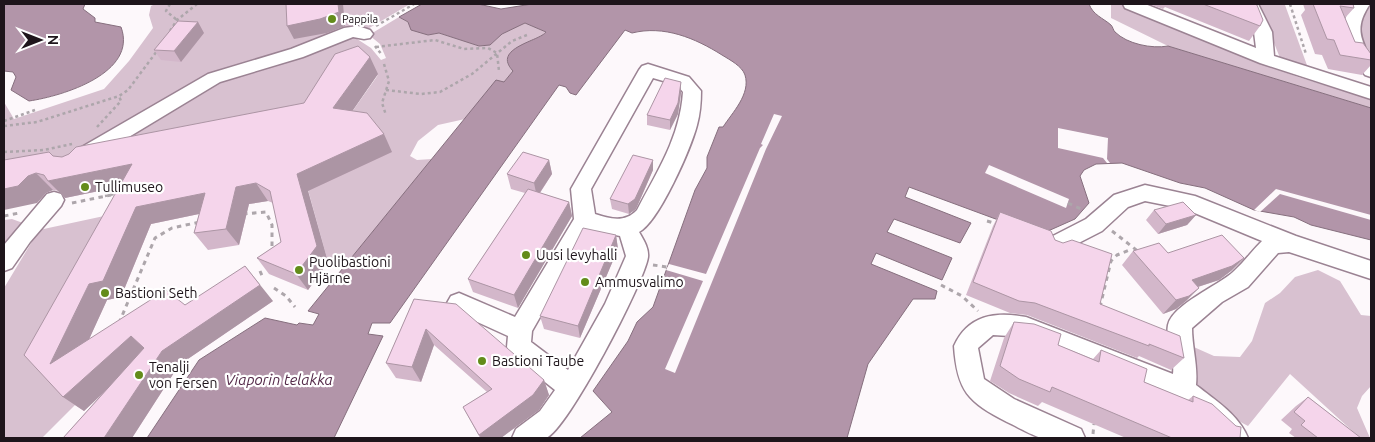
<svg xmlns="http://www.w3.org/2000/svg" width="1375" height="442" font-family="Ubuntu,sans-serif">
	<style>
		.green { fill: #d8c1d0 }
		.water { fill: #b295a9; stroke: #866f7e }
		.pier { fill: #fdf8fb }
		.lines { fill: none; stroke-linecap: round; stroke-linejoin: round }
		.minor-casing { stroke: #9b8393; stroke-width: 3 }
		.path-far1 { stroke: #ada6ab; stroke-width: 2.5; stroke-dasharray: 3 3; stroke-linecap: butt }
		.path { stroke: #ada6ab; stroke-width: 3; stroke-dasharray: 4.5 4.5; stroke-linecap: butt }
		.minor { fill: #fff; fill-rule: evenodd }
		.wall { fill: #d3b7ca }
		.shaded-wall { fill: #ac95a4 }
		.building { fill: #f5d5eb; stroke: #ac95a4 }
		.poi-dot { fill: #638c1a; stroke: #fff; stroke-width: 2 }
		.labels { text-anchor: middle; stroke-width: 4.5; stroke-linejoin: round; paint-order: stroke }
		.far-poi-label { font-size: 11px; fill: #1e151b; stroke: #fff; text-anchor: start }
		.poi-label { font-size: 14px; fill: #1e151b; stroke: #fff; text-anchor: start }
		.water-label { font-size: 15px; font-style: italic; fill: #552b4a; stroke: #fff }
	</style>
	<rect width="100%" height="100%" fill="#fdf8fb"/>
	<path class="green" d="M155 4H410L354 37 371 48 381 60 386 58 380 44 369 35 399 17 428 35 439 33 479 46 490 45 502 34 525 23 546 32C542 40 490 50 513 71L504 82 496 81 465 119 438 125 418 141 410 156 417 160 432 159 349 261 328 262 308 190 342 126 378 75 314 121 4 185V102L14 119 104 89 129 61 153 28 149 15 151 6Z
		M1111 4H1123L1144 16 1298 77 1371 99V108L1168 46 1111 18Z
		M1254 4 1285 5 1308 68 1280 58 1265 20Z
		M1371 7V61L1357 29 1363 9Z
		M132 210 90 289 77 403 42 438H4V288L39 230Z
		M12 219 23 223 4 251V220Z
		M1318 270 1340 281 1361 315 1371 316V386L1362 396 1357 408 1370 438H1360L1290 374 1248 426 1233 418 1191 387 1187 344 1214 356 1240 357 1252 341 1265 303 1280 293 1295 277Z"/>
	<path class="water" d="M4 4H85L83 9 95 18V22L121 27C138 73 63 96 29 101L11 90 16 77 13 72 4 71Z
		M422 4H478L501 9 532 4H1089C1093 15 1103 18 1111 25 1113 27 1113 30 1115 32 1127 44 1152 49 1168 46L1371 108V240L1311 225 1294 217 1254 210 1205 188 1180 183 1122 163 1096 164 1084 170 1080 176 1089 203 1075 219 1039 235 909 187 905 197 971 223 960 243 894 219 887 232 952 258 942 280 876 253 871 264 937 291 935 299H913L868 364 847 438H580L612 412 593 391 628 341 637 322 653 307 695 190 707 168V157L719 127H723C732 113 751 94 745 75 742 66 730 60 722 55 695 38 664 25 632 33L625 30 576 95 570 93 566 87 559 85 390 323H372L368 334 383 336 334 438H147L199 360 265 318 297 325 299 323 313 325 319 314 308 311 496 80 504 82 513 71C491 48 540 41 546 32L525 23 502 34 490 45 479 46 439 33 428 35 411 30 408 22 399 17Z"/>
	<path class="pier" d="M774 114 782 116 766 149 675 373 665 369 703 281 666 270 669 264 706 274 760 148 763 145 761 144Z
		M1058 128 1108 138 1107 159 1110 163H1107L1103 158 1058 148Z
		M989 165 1069 199 1066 208 985 173Z
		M1276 189 1371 215V220L1280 194 1260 212 1254 210Z"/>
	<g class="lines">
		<defs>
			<path id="minor" d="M1123 4H1145L1256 48 1254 32 1242 4H1258L1272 32 1274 56 1371 87V99L1260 63 1125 8Z
				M1354 4H1370C1347 38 1373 44 1371 77L1365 75C1348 51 1332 31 1354 4Z
				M358 26 370 30 373 34 370 38 364 39 353 37 303 57 220 82 94 158C89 166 85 167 76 164L73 159 80 148 208 74 291 49 344 28Z
				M648 64 689 77 701 91C701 103 700 114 697 125 691 148 659 222 639 232 643 239 649 248 648 257 645 281 567 431 546 438 537 441 522 438 512 438L516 429 540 411 555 390 511 355 507 347 508 336 451 310 447 303 451 296 459 293 515 317 574 219 571 189 639 70 642 66ZM653 78 677 85 683 92C680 137 657 172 637 210 625 223 610 219 595 214L591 189ZM590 230 620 236 626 256 605 304 568 370 531 342 532 331Z
				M1145 185 1195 196 1296 236 1371 261V279L1289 252 1278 253 1248 287 1222 302 1192 328C1192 348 1198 365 1196 385 1215 400 1239 415 1248 438H1219L1211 429 1174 398 1024 337 993 335 978 348 984 379 1014 399 1081 429 1085 438C1072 438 1055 441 1042 438 1031 435 1018 427 1007 422 968 402 957 391 954 346 968 315 995 311 1026 317L1173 374C1175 358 1165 342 1168 325 1172 305 1219 285 1233 272 1243 263 1252 251 1262 241L1185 209 1145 201 1128 207 1102 231 1063 251 1055 254 1047 251 1044 245 1047 239 1086 219 1114 195Z
				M54 192 61 194 64 200 61 206 30 242 12 268 4 271V245L47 194Z"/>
		</defs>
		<use href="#minor" class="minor-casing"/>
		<path class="path-far1" d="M170 4 166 11 177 20
			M1290 4 1306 54
			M376 26 414 4
			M170 31 177 20 197 4
			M375 46 382 55
			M376 47 435 40 464 49 488 48 497 53 499 71
			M384 64 389 81 382 103 386 115
			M386 90 421 94 440 92 472 74 512 41 527 35
			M4 121 35 110
			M4 126 37 122 119 96 128 90 157 51
			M97 127 121 101 119 96
			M4 152 44 150 72 144
			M105 196 119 193"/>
		<path class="path" d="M72 203 111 195
			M1068 203 1083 210
			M243 214 266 212 272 225V251
			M4 216 19 213
			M987 221 998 224
			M1112 231 1139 252
			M653 265 667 267
			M260 271 263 278
			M941 285 962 296 978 311
			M274 288 286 296 295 307
			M1100 307 1111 261 1117 255 1132 249
			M119 323 155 238 172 228 200 222
			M1093 434 1094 424"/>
		<use href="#minor" class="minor"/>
	</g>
	<path class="wall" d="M1149 4H1254L1260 26 1249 41 1165 7 1163 9Z
		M1303 4H1353L1354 8 1345 18 1355 42 1371 54V65L1362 75 1328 69 1322 55 1315 54 1301 15 1305 10Z
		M198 22 204 33 181 62 161 60 154 50Z
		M378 74 352 111 392 152 308 191 328 262 308 290 269 274 257 258 281 242 273 203 268 201 249 204 239 245 208 250 194 233 199 214 151 224 121 297 107 300 89 339 185 305 273 301 179 365 132 438H63L103 393 84 411 63 397 119 187 65 198 59 191 53 190 46 193 37 203 4 160 54 157H62L304 103Z
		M681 82V93L678 114 670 130 647 125V115Z
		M549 160 552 174 540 193 569 202 572 216 518 308 473 292 468 279 525 193 511 189 507 174Z
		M653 160V170L636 209 629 214 612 209 610 199Z
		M1154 210 1196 215 1187 225 1158 234 1146 220Z
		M1000 212 1055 240 1100 304 1184 358 1171 370 1139 356 1137 358 1027 315 1010 313 966 295 993 226Z
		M616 235 618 249 580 338 544 329 540 316Z
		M1133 251 1168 253 1244 258 1231 271 1219 280 1198 287 1186 301 1176 309 1163 314 1122 265Z
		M414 299 544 380 549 395 539 410 501 438H480L463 407 487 392 434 345 421 382 396 378 386 363Z
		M1014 322 1058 345 1093 359 1101 350 1144 382 1188 400 1193 396 1240 438H1126L1042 402 1038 406 1009 393 990 381 1004 338Z
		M1308 397 1361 438H1296L1289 433 1292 429 1281 420 1296 406Z"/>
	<path class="shaded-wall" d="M338 4H343L345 26 327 33 294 39 287 26Z
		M198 22 204 33 181 62 174 51Z
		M370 57 378 74 342 126 333 108Z
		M681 82V93L678 114 670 130V120Z
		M384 134 392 152 308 191 328 262 308 290 296 274 297 174Z
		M549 160 552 174 537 197 534 183Z
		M653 160V170L636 209 629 214 628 204Z
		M132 164 147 181 65 198 48 181Z
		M36 173 53 190 46 193 37 203 4 210V189L28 176Z
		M256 183 268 201 249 204 239 245 226 229 236 187Z
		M205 193 218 210 151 224 121 297 107 300 71 379 50 364 89 284 136 207Z
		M569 202 572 216 518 308 514 295Z
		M1196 215 1187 225 1158 234 1166 224Z
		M616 235 618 249 580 338 578 326Z
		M1244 258 1231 271 1219 280 1179 293 1192 280Z
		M245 266 273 301 179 365 132 438H104L162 351Z
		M1199 288 1186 301 1176 309 1163 314 1176 300Z
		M426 329 434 345 421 382 412 367Z
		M131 336 148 351 84 411 63 397Z
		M544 380 549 395 539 410 501 438H481L479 435Z"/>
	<path class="building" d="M286 4H338L339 12 320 19 287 26Z
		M1203 4H1254L1257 5 1263 20 1260 26Z
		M1313 4H1353L1354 8 1340 6 1355 42 1363 43 1371 54V60L1340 55 1334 40 1327 39Z
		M178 21 198 22 174 51 154 50Z
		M358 46 370 57 333 108 367 113 384 134 297 174 317 246 296 274 257 258 281 242 270 191 256 183 236 187 226 229 194 233 205 193 136 207 103 281 89 284 50 364 166 290 185 305 245 266 260 285 162 351 104 438H63L144 348 131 336 63 397 24 355 132 164 48 181 44 175 36 173 28 176 18 186 4 189V160L49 152 53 156 62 157 69 154 76 147 304 103 335 54Z
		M665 78 681 82 678 103 670 120 647 115Z
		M523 152 549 160 534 183 507 174Z
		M633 155 653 160 635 199 628 204 610 199Z
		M528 189 569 202 514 295 468 279Z
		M1183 202 1196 215 1166 224 1154 210Z
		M1000 212 1051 231 1055 240 1063 243 1072 240 1112 254 1100 304 1180 336 1184 358 1149 344V346L1035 303 1019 301 973 282Z
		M583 228 616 235 578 326 540 316Z
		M1222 235 1244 258 1232 266 1192 280 1199 288 1189 296 1176 300 1133 251 1159 243 1168 253Z
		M414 299 456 304 544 380 533 395 479 435 463 407 492 389 426 329 412 367 386 363Z
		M1014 322 1034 324 1061 334 1058 345 1099 362 1101 350 1147 369 1144 382 1193 402V396L1212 404 1236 426 1241 427 1240 438H1172L1052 387 1050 392 1019 379 1000 366Z
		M1308 397 1361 438H1318L1301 425 1305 421 1294 412Z"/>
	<g class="poi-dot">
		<circle cx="332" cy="19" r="5"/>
		<circle cx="85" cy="187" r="5"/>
		<circle cx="526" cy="255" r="5"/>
		<circle cx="299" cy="270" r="5"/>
		<circle cx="585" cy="282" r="5"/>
		<circle cx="105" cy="293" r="5"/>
		<circle cx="482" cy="361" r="5"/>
		<circle cx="139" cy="375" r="5"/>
	</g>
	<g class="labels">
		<g class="far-poi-label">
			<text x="342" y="23">Pappila</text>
		</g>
		<g class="poi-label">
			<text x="95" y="192">Tullimuseo</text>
			<text x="536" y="260">Uusi levyhalli</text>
			<text x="309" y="267">Puolibastioni<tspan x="309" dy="16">Hjärne</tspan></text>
			<text x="595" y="287">Ammusvalimo</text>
			<text x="115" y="298">Bastioni Seth</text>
			<text x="492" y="366">Bastioni Taube</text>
			<text x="149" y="372">Tenalji<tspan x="149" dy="16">von Fersen</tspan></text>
		</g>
		<g class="water-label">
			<text x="279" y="385">Viaporin telakka</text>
		</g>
	</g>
	<rect width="1375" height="442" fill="none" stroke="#1e151b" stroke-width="10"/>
	<g transform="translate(40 40) rotate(90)" stroke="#ffffff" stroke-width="4" paint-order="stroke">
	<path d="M0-4L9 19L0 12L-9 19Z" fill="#1e151b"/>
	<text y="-8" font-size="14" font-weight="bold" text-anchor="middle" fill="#1e151b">N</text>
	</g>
</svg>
